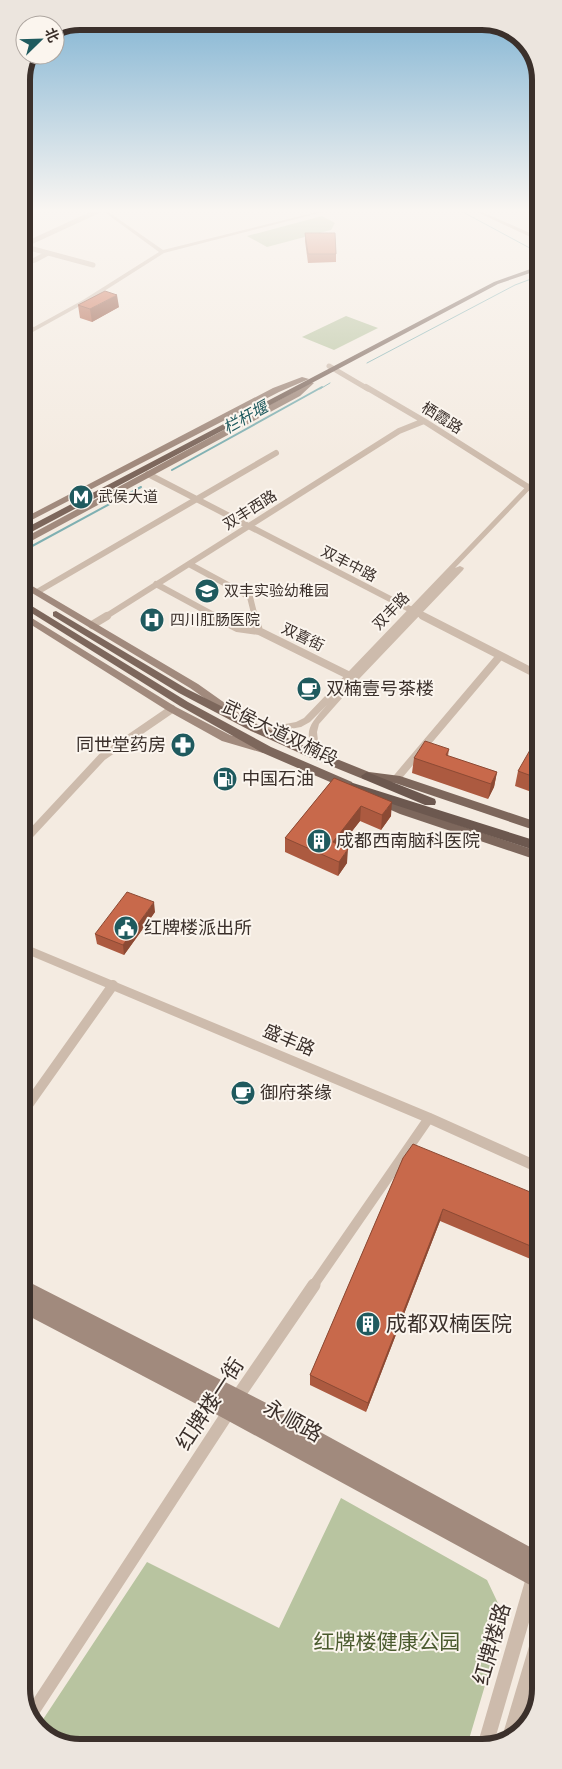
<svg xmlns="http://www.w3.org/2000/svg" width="562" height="1769" font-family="Signika,'Noto Sans SC',sans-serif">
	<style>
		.green { fill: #b8c4a0 }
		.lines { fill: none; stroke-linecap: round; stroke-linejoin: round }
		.stream-far1 { stroke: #7fb0b2; stroke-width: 1 }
		.stream { stroke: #7fb0b2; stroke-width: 2 }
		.minor-far4 { stroke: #cdbbac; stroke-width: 5 }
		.minor-far3 { stroke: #cdbbac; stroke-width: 6 }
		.minor-far2 { stroke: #cdbbac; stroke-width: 8 }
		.minor-far1 { stroke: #cdbbac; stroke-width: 10 }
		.minor { stroke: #cdbbac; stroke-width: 13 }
		.tertiary { fill: #cdbbac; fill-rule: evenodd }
		.secondary { fill: #a18a7d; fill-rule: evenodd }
		.primary { fill: #7d675c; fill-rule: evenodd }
		.trunk { fill: #6c584f; fill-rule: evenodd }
		.wall { fill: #ac5a40 }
		.shaded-wall { fill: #8c4a34 }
		.building { fill: #c8694b; stroke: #8c4a34 }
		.labels { text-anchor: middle; stroke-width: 4; stroke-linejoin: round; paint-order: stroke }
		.far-street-label { font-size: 15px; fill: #3b302b; stroke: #fbf5ee }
		.far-poi-label { font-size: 15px; fill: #3b302b; stroke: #fbf5ee; text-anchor: start }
		.far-water-label { font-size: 16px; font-style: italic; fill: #1f5a5e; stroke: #fbf5ee }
		.poi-label { font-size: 18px; fill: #3b302b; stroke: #fbf5ee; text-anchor: start }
		.street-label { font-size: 18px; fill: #3b302b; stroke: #fbf5ee }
		.near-poi-label { font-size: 21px; fill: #3b302b; stroke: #fbf5ee; text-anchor: start }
		.near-street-label { font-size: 21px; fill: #3b302b; stroke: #fbf5ee }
		.near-park-label { font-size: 21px; fill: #4a5a2e; stroke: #fbf5ee }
		.rim { fill: none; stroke: #3b302b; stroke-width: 6 }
	</style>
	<rect width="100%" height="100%" fill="#f4ebe1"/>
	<path class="green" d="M322 216 335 223 331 230 267 247 247 236Z
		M346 316 378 328 334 350 302 337Z
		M341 1498 487 1580 505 1618 467 1746 76 1748 42 1733 38 1727 147 1562 279 1628Z"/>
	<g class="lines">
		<path class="stream-far1" d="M461 211 539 253
			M367 363 515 285 539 276
			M320 389 330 383"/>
		<path class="stream" d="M172 470 322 387
			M23 551 141 487"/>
		<path class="minor-far4" d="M22 246 98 211
			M22 246 93 265
			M22 263 35 260 48 253
			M329 366 368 389"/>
		<path class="minor-far3" d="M366 387 424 421 539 494
			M148 474 425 617
			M189 564 250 597 255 617
			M156 584 217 617
			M37 592 276 453
			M105 617 399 431 424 421"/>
		<path class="minor-far2" d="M214 616 237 628 259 631
			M255 616 259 631 348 675
			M423 616 540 676
			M92 625 107 616
			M22 651 24 653 22 656
			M396 779 500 656
			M22 843 102 757 172 709"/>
		<path class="minor-far1" d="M23 1112 113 985
			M313 1286 429 1118"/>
		<path class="minor" d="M236 1399 314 1285
			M30 1716 230 1410"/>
		<path class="tertiary" d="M103 211H107L163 250 321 211H327L164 253 87 302 22 338V334L30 329 22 327V323L34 327 83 300 159 252Z
			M475 211H480L539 237V241Z
			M539 474V480L455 568 460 566 464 568 463 570 359 679 319 724 317 732 318 741 326 757 324 759H318C302 732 308 726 327 705L310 722 301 727 262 734 259 733 258 731 259 729 296 722 304 718 537 475Z
			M22 943 433 1114 540 1162V1174L425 1122 22 952Z
			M535 1566 541 1569V1581L493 1746H477L527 1574 530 1569Z
			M541 1625V1661L520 1730 504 1741 502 1737 533 1633 535 1627Z"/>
		<path class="secondary" d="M302 377 309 379 279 392 22 525V519L273 388Z
			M307 381 314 383 300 396 22 546V539L294 392Z
			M22 580 198 684 246 718 245 721H237L190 688 22 587Z
			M22 612 176 707 230 735 267 746 269 749 263 753 222 741 168 711 22 619Z
			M23 1279 280 1410 541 1553V1591L223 1418 23 1313Z"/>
		<path class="primary" d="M539 266V270L498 284 22 537V530L494 282Z
			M22 600 188 702 271 747 352 782 354 785 348 789 344 788 263 753 180 706 22 607Z
			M56 611 187 689 259 725 312 749 369 772 400 776 540 823V832L395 783 363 779 304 755 251 731 179 693 53 616V612Z
			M377 795 408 808 540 852V861L400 814 373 802 371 799Z"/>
		<path class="trunk" d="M367 772 435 799 436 802 435 805H425L363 779 361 776Z
			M353 783 540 842V852L349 790 347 787 349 784Z"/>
	</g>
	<path class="wall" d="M305 233 336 254V262L308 263 305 241Z
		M78 305 119 307 92 322 80 318Z
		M449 749 448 756 497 772 494 787 488 799 412 773 414 758Z
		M540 754V795L515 786 518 771Z
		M334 778 391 816 381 830 360 821 340 846 347 863 338 876 285 852V838Z
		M155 912 124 955 97 944 95 934Z
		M403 1158 540 1196V1263L440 1221 366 1412 310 1385V1375Z"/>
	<path class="shaded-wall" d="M117 295 119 307 92 322 90 309Z
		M497 772 494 787 488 799 491 784Z
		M392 802 391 816 381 830 382 815Z
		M361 806 360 821 332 857 333 842Z
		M348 849 347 863 338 876 339 862Z
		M154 902 155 912 124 955 123 945Z
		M443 1209 440 1221 366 1412 368 1403Z"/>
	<path class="building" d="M305 233H335L336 254H308Z
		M105 291 117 295 90 309 78 305Z
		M425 741 449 749 446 755 497 772 491 784 414 758Z
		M530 750 540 754V779L518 771Z
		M334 778 392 802 382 815 361 806 333 842 348 849 339 862 285 838Z
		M127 892 154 902 123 945 95 934Z
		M413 1144 540 1196V1250L443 1209 368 1403 310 1375 403 1158Z"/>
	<linearGradient id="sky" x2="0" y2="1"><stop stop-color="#7eb2d2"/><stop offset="0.46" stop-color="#faf6f2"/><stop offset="1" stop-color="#faf6f2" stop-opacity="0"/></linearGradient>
	<rect width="562" height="458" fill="url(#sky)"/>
	<defs>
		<symbol id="metro-disc" viewBox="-11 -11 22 22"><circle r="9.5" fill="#1f5a5e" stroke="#fbf5ee"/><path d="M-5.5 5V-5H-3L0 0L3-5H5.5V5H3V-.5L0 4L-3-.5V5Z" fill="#fff"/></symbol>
		<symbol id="school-disc" viewBox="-11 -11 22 22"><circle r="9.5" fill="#1f5a5e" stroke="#fbf5ee"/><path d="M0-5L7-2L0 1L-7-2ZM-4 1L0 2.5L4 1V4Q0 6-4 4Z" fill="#fff"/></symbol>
		<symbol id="hospital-disc" viewBox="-11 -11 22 22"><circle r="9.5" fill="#1f5a5e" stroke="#fbf5ee"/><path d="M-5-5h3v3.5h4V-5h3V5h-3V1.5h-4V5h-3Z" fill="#fff"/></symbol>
		<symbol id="cafe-disc" viewBox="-11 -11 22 22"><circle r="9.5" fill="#1f5a5e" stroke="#fbf5ee"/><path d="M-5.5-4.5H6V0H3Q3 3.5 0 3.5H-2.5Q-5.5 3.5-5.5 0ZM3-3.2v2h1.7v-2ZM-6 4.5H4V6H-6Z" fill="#fff"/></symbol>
		<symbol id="pharmacy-disc" viewBox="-11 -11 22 22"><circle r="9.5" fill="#1f5a5e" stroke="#fbf5ee"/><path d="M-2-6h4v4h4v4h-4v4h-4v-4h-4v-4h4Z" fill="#fff"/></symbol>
		<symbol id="fuel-disc" viewBox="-11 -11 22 22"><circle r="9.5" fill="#1f5a5e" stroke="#fbf5ee"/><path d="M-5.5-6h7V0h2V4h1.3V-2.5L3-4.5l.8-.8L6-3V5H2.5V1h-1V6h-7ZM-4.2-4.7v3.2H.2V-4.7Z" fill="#fff"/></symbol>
		<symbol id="building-disc" viewBox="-11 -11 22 22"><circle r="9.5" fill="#1f5a5e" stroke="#fbf5ee"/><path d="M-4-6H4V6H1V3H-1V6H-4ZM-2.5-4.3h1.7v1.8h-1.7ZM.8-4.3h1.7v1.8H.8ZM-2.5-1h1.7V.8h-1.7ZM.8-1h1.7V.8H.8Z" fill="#fff"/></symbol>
		<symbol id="civic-disc" viewBox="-11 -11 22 22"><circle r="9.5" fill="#1f5a5e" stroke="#fbf5ee"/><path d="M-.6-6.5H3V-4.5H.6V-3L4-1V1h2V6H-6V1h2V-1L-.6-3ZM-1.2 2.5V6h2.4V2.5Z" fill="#fff"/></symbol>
	</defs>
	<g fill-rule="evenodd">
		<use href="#metro-disc" x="67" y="483" width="28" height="28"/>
		<use href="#school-disc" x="193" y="577" width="28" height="28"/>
		<use href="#hospital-disc" x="138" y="606" width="28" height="28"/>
		<use href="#cafe-disc" x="295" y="675" width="28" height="28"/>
		<use href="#pharmacy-disc" x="169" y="731" width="28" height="28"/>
		<use href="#fuel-disc" x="211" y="765" width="28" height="28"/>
		<use href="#building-disc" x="305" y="827" width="28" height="28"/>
		<use href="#civic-disc" x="112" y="914" width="28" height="28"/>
		<use href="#cafe-disc" x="229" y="1079" width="28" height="28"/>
		<use href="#building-disc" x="354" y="1310" width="28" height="28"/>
	</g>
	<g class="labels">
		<g class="far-street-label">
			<text transform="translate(442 418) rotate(32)" y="5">栖霞路</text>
			<text transform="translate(250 510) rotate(-32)" y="5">双丰西路</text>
			<text transform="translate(349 564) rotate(27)" y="5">双丰中路</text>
			<text transform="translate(391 611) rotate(-46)" y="5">双丰路</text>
			<text transform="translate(303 637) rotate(26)" y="5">双喜街</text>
		</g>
		<g class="far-poi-label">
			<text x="98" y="502">武侯大道</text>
			<text x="224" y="596">双丰实验幼稚园</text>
			<text x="170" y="625">四川肛肠医院</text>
		</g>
		<g class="far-water-label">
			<text transform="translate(245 417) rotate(-29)" y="6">栏杆堰</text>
		</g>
		<g class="poi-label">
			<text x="326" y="695">双楠壹号茶楼</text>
			<text x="166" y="751" text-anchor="end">同世堂药房</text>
			<text x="242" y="785">中国石油</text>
			<text x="336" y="847">成都西南脑科医院</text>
			<text x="144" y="934">红牌楼派出所</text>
			<text x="260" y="1099">御府茶缘</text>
		</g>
		<g class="street-label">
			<text transform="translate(280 733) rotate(26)" y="6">武侯大道双楠段</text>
			<text transform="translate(289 1040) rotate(23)" y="6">盛丰路</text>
		</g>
		<g class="near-poi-label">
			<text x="386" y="1331">成都双楠医院</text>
		</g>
		<g class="near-street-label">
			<text transform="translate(210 1404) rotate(-57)" y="7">红牌楼一街</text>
			<text transform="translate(293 1421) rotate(29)" y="7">永顺路</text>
			<text transform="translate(492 1644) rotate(-74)" y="7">红牌楼路</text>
		</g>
		<g class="near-park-label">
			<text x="387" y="1649">红牌楼健康公园</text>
		</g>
	</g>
	<path d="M0 0H562V1769H0ZM80 30H482A50 50 0 0 1 532 80V1689A50 50 0 0 1 482 1739H80A50 50 0 0 1 30 1689V80A50 50 0 0 1 80 30Z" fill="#ece5de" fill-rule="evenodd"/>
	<path class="rim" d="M80 30H482A50 50 0 0 1 532 80V1689A50 50 0 0 1 482 1739H80A50 50 0 0 1 30 1689V80A50 50 0 0 1 80 30Z"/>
	<g transform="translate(40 40) rotate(67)"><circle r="24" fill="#fbf5ee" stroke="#aea6a0"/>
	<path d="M0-4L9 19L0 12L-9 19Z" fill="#1f5a5e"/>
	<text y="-8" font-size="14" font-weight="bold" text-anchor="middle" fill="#3b302b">北</text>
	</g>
</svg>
